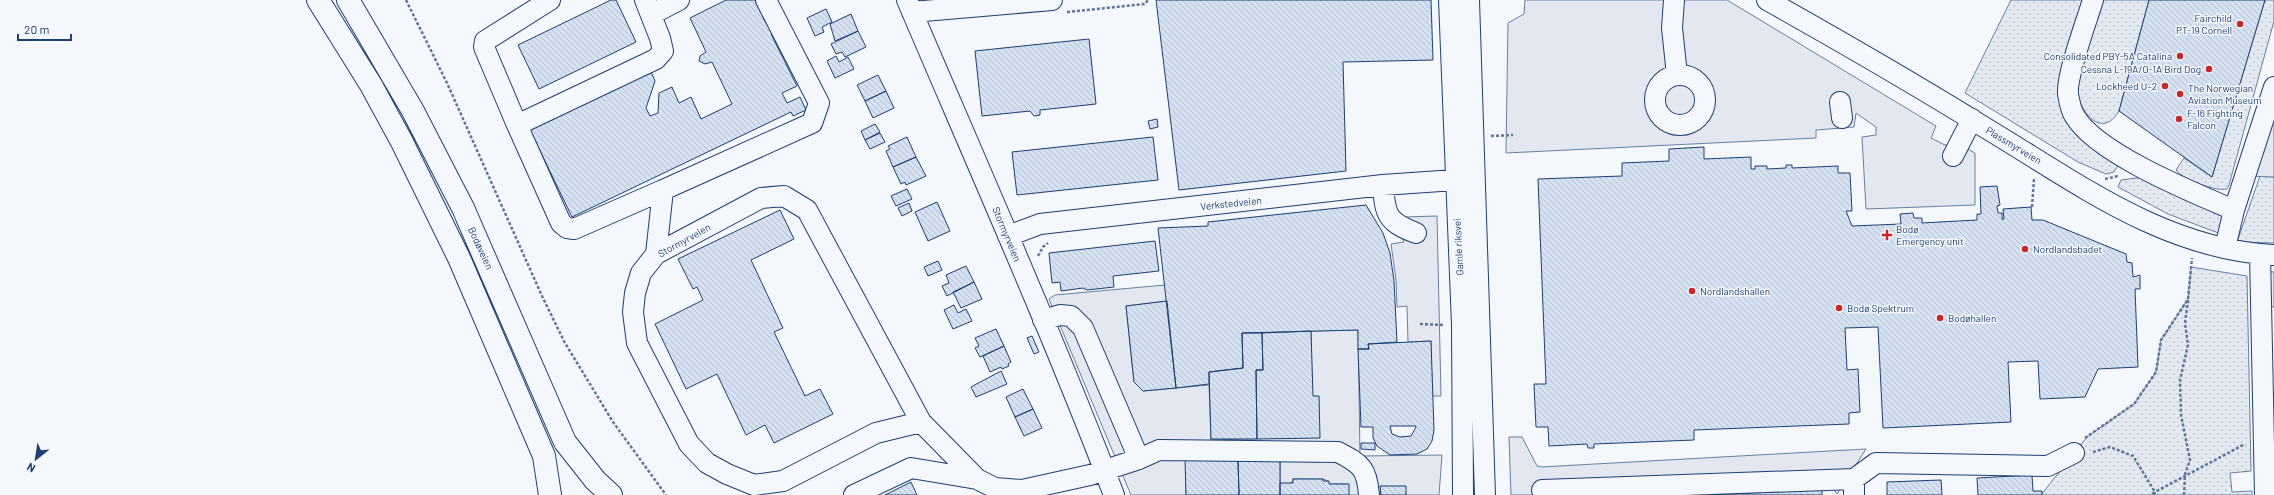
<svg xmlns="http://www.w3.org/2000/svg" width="2274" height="495" font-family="Barlow,sans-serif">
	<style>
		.grass { fill: url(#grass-dots); stroke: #687fa3 }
		.parking { fill: #e3e8f0; stroke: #687fa3 }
		.building { fill: url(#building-back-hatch); stroke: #1d3f73; fill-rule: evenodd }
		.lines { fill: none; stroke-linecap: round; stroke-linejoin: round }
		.minor-casing { stroke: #1d3f73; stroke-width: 22 }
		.highway-casing { stroke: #1d3f73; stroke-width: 24 }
		.path { stroke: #5e769c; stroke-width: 2.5; stroke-dasharray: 3 2; stroke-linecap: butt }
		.minor { stroke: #f4f7fb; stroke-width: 20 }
		.highway { stroke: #f4f7fb; stroke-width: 22 }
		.poi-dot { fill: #c62828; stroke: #f4f7fb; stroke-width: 1.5 }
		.labels { text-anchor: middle; stroke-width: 3; stroke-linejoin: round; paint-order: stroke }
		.poi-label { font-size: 10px; fill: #1d3f73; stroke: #f4f7fb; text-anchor: start }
		.street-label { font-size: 10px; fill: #1d3f73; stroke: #f4f7fb }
	</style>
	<defs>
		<pattern id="grass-dots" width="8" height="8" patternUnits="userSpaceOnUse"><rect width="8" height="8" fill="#e3e9f0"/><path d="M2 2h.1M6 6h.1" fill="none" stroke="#c2c9d1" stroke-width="1.8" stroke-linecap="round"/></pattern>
		<pattern id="building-back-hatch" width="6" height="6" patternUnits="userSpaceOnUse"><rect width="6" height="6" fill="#d5e0f0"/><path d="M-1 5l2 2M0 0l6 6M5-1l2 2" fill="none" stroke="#b6c1d1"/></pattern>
	</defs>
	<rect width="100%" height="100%" fill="#f4f7fb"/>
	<path class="grass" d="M2011 0H2085L2062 98 2119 164 2114 172 2106 174 2078 162 1965 93Z
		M2100 0H2149L2119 111C2101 142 2076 108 2077 85Z
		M2265 0H2274V21L2229 185 2227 189C2217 192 2181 179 2176 170L2184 158 2212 177Z
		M2260 176 2274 177V243L2237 242Z
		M2144 177 2225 215 2221 234 2168 214 2118 187 2121 180Z
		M2191 267 2247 276 2251 471 2230 473 2232 492 2252 491V495H2041L2087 437 2134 404 2156 372 2161 340 2188 299Z"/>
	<path class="parking" d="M1525 0H1727L1936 126 1931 138 1945 145 1958 144 1975 153V205L1866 209 1862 137 1876 135V127L1856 113 1854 127 1816 130V138L1506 153 1508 23 1524 14Z
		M2274 87V177L2246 176Z
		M1437 216 1441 396H1432L1431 341 1408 342 1407 306 1397 307 1396 280 1391 244 1404 242 1402 238 1404 217Z
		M2259 271 2274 272V307L2260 306Z
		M1165 285 1167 301 1126 306 1134 382 1143 391 1209 385 1211 440 1319 437 1312 396 1311 331 1358 330 1360 456 1442 455 1439 495H1406L1381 487V495H1348V484H1329L1328 481 1323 479H1293L1292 483 1280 484V460H1186V495H1131L1049 299 1055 295Z
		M1509 437H1522L1537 466 1541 467 1866 449 1837 494 1831 486 1703 492V495H1687V493L1646 495H1511Z"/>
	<path class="building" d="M611 0H616L636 42 539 89 518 45Z
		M726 0H755L761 13 766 11 768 15 763 18 766 23 771 20 776 31 771 34 797 86 782 93 787 103 800 97 806 110 793 116 791 112 572 217 530 130 651 72 655 81 646 108 650 116 658 113 659 93 672 87 679 103 691 97 701 119 732 104 712 62 705 64 699 61 700 56 706 52 690 18Z
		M1156 0H1431L1433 60 1343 62 1346 171 1179 190Z
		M2149 0H2265L2212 177 2119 111Z
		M826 9 832 22 822 27 824 32 815 36 807 18Z
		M851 14 858 31 835 41 830 24Z
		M858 31 866 47 845 57 842 52 836 54 831 44Z
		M1089 39 1096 104 1040 110V115L1034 116 1030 111 982 116 975 51Z
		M836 56 839 62 848 57 854 69 835 78 827 61Z
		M878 75 886 91 865 101 857 85Z
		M886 91 894 108 873 118 865 101Z
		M1157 119 1158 127 1150 129 1148 121Z
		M875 124 880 132 865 140 861 131Z
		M880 133 885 142 870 149 865 140Z
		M907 137 916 157 893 167 886 151 890 149 888 146Z
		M1153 137 1158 180 1017 195 1012 152Z
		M1704 147V159L1751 157V169H1755V166H1767V169L1786 168V165H1792V168L1838 166V173H1850L1852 211H1846L1852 226 1901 224 1900 214 1913 213 1914 218H1922V223L1977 220V214H1981L1980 187 1997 186 2000 205 1997 206 1998 213H2002V219H2004L2003 209 2031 207 2032 220H2043L2126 254 2127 262 2132 263 2133 277 2140 275V289H2135L2138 367 2098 369 2085 397 2040 399 2038 361 2008 362 2011 422 1883 428 1878 327 1845 328 1847 370 1858 369 1860 412 1849 413V424L1694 430V440L1594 444V448H1588L1587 444 1549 446 1548 427H1536L1534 384H1546L1538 179 1622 176V163L1669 161V149Z
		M916 157 926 176 906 185 905 182 901 184 893 167Z
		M907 189 912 199 896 206 891 196Z
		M937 202 950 231 928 241 915 212Z
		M909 203 912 211 902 216 898 208Z
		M1366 205 1383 233 1390 253 1394 281 1397 342 1368 344 1369 349H1358V330L1242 333 1243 368 1209 372V384L1176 388 1158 228 1208 226V222Z
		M780 210 794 239 751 260 783 328 774 332 805 396 820 389 833 414 774 443 765 425 746 435 717 374 686 389 655 324 703 300 697 287 693 289 678 259Z
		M1155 241 1159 271 1113 276 1114 287 1087 290 1083 288 1061 291 1060 282 1052 283 1049 253Z
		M938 261 942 270 928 276 924 267Z
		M966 266 974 282 947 296 942 286 949 283 946 275Z
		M974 282 982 299 961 308 953 292Z
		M1167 301 1176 388 1143 391 1134 382 1126 306Z
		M954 305 958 313 966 309 972 321 953 329 944 310Z
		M996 329 1004 346 980 357 975 348 979 346 975 338Z
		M1311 331 1313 396H1319L1320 438 1257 439 1256 370H1263L1262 333Z
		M1242 333H1262L1263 370H1256L1257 439H1211L1209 372 1243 368Z
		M1032 336 1039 352 1034 354 1027 338Z
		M1431 341 1434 430 1432 441 1427 449 1417 454 1390 455 1377 446 1373 438V427H1361L1358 349H1369L1368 344ZM1390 426H1416V427L1411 436 1400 437 1392 434Z
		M1004 346 1011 362 1008 364 1009 366 1002 369 1001 367 990 372 983 356Z
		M1001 371 1007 384 976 397 971 387Z
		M1023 389 1033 409 1015 417 1006 397Z
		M1033 409 1042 428 1024 436 1015 417Z
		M1361 443H1375V450L1361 449Z
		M1280 459V495H1239L1238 460Z
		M1185 460H1238L1239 495H1186Z
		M2032 475 2033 491H2042V495H1978L1977 478Z
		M1293 479H1323V481H1329V484H1349V495H1280V483H1293Z
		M1941 480 1942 495H1887V482Z
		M911 482 917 495H885Z
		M1380 486H1406V495H1381Z
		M1822 490V495H1704Z"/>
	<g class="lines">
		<defs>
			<path id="minor" d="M550 0 485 41 484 47 517 125 656 59 663 51 660 38 645 0
				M907 0C977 164 1050 328 1114 495
				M1449 0 1462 325 1463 495
				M1469 0 1485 495
				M1674 0 1672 28 1677 75
				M1767 0C1840 41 1913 83 1984 127 2076 182 2163 249 2274 255
				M2093 0C2087 20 2066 76 2068 94 2069 100 2071 110 2074 115 2095 153 2194 193 2234 210
				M912 12 1052 0
				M652 14 679 0
				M1655 100a25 25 0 1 1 50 0a25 25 0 1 1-50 0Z
				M1840 102 1842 118
				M517 125 561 223 567 228 574 229 663 190
				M1953 156 1972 119
				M1383 185C1385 215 1387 222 1416 233
				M1008 236 1040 224 1383 185 1455 180
				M2225 248 2234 210 2274 87
				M656 254 663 190 812 123 819 103 766 0
				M2260 254 2265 495
				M1043 320 1060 315 1071 316 1083 328 1139 459
				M921 422 876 433 783 481 754 485 727 474 707 463 689 444 637 343 633 312 635 293 641 273 656 254 761 198 784 196 807 210 921 422 977 479 995 488 1022 490 1090 475 1139 459 1159 450 1338 452C1361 464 1367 468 1369 495
				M1542 490 1854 479
				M854 495 911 468 977 479
				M1854 495V479L1876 463 2048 466 2074 453"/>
			<path id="highway" d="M318 0 371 85 402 142 459 258 544 456 550 495
				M348 0 413 111 463 208 565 442 595 480 611 495"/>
		</defs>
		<use href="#minor" class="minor-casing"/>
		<use href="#highway" class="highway-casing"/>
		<path class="path" d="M406 0 447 83 542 296 565 343 613 422 666 495
			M1067 12 1145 4 1148 0
			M1491 136 1513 135
			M2105 179 2118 176
			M2032 207 2034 179
			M1038 256 1043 247 1048 243
			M1420 324 1444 325
			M2085 438 2134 404 2156 372 2161 340 2188 299 2192 258
			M2093 452 2110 447 2133 456 2155 492 2150 495
			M2154 495 2155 492 2245 444
			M2184 495 2185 474 2190 460 2181 415 2180 380 2188 345 2185 323 2188 300"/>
		<use href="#minor" class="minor"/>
		<use href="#highway" class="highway"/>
	</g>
	<g class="poi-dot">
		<circle cx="2240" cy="24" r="4"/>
		<circle cx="2180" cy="56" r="4"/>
		<circle cx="2209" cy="69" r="4"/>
		<circle cx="2165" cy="86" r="4"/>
		<circle cx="2180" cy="94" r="4"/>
		<circle cx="2179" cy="119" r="4"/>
		<path d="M1885 229h4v4h4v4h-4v4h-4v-4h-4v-4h4z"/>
		<circle cx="2025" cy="249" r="4"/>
		<circle cx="1692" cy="291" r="4"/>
		<circle cx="1839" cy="308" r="4"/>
		<circle cx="1940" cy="318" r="4"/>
	</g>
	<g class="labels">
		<g class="poi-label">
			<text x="2232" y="22" text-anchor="end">Fairchild<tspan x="2232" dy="12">PT-19 Cornell</tspan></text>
			<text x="2172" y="60" text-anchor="end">Consolidated PBY-5A Catalina</text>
			<text x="2201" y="73" text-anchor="end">Cessna L-19A/O-1A Bird Dog</text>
			<text x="2157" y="90" text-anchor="end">Lockheed U–2</text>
			<text x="2188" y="92">The Norwegian<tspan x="2188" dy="12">Aviation Museum</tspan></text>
			<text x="2187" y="117">F-16 Fighting<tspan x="2187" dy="12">Falcon</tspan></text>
			<text x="1896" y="233">Bodø<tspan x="1896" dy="12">Emergency unit</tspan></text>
			<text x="2033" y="253">Nordlandsbadet</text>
			<text x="1700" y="295">Nordlandshallen</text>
			<text x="1847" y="312">Bodø Spektrum</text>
			<text x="1948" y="322">Bodøhallen</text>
		</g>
		<g class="street-label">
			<text transform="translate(2014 145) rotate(31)" y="4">Plassmyrveien</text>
			<text transform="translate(1231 203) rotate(-6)" y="4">Verkstedveien</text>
			<text transform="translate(1007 234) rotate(67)" y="4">Stormyrveien</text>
			<text transform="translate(684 240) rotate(-29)" y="4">Stormyrveien</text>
			<text transform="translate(1458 247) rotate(-93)" y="4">Gamle riksvei</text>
			<text transform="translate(481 248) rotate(65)" y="4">Bodøveien</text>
		</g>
	</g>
	<g transform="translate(36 459) rotate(210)" stroke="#f4f7fb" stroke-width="3" paint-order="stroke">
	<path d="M0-3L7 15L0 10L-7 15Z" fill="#1d3f73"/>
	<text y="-6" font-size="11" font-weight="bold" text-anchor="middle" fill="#1d3f73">N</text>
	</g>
	<path d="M18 34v6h53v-6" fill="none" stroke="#1d3f73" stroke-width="2"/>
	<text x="24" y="34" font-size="12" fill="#1d3f73" stroke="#f4f7fb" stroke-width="3" paint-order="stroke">20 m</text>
</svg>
